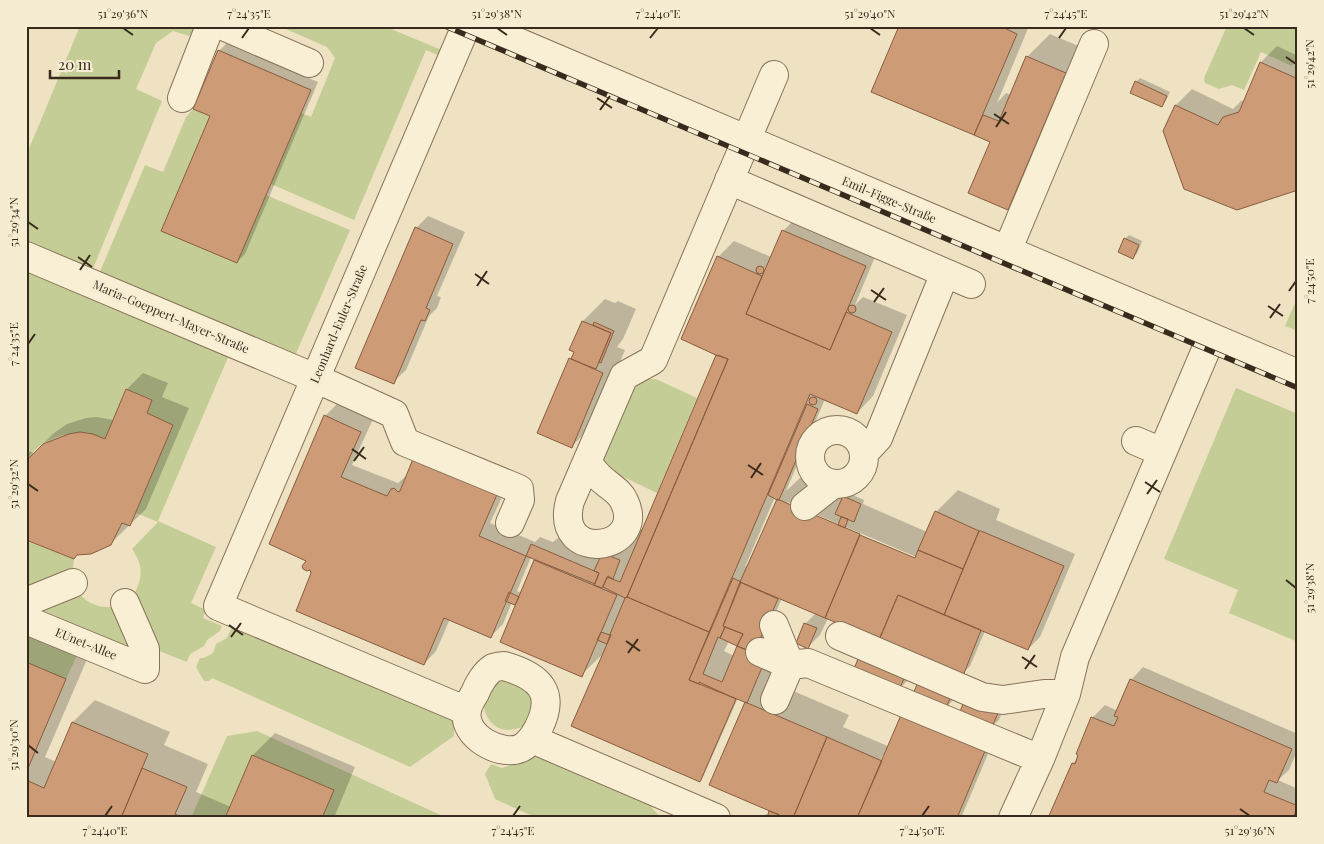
<svg xmlns="http://www.w3.org/2000/svg" width="1324" height="844" font-family="'Playfair Display',serif">
	<style>
		.green { fill: #c5cd96 }
		.shadow { fill: #0003; fill-rule: evenodd }
		.building { fill: #cd9c77; stroke: #885c3e }
		.lines { fill: none; stroke-linecap: round; stroke-linejoin: round }
		.minor-casing { stroke: #887359; stroke-width: 30 }
		.minor { stroke: #f9efd5; stroke-width: 28 }
		.rail-casing { stroke: #382b1d; stroke-width: 5.5 }
		.rail { stroke: #f6ecd2; stroke-width: 4; stroke-dasharray: 11; stroke-linecap: butt }
		.ticks { fill: none; stroke: #382b1d; stroke-width: 2 }
		.labels { text-anchor: middle; stroke-width: 4.5; stroke-linejoin: round; paint-order: stroke }
		.street-label { font-size: 12px; fill: #382b1d; stroke: #f6ecd2 }
		.neatline { fill: none; stroke: #382b1d; stroke-width: 2 }
		.ticks-label { font-size: 12px; text-anchor: middle; fill: #382b1d }
	</style>
	<rect width="100%" height="100%" fill="#eee2c2"/>
	<path class="green" d="M80 26H201L196 38 173 31 156 43 136 89 162 101 92 271 26 244V156Z
		M279 26H384L444 51 442 57 426 50 354 220 271 184 301 113 311 117 335 58 327 47Z
		M1227 26H1298V55L1292 66 1261 52 1244 90 1232 85 1219 89 1205 83 1204 78Z
		M193 109 210 116 162 231 237 263 266 195 350 230 294 358 99 274 145 165 163 172 186 117Z
		M26 269 229 355 158 521 216 547 191 603 206 610 203 618 222 626 220 631 207 640 204 646 190 654 187 662 149 647 132 597C143 581 144 566 132 549L158 522 136 513 173 425 147 413 152 399 126 389 105 439C78 427 41 434 26 462Z
		M1298 296V331L1285 326Z
		M643 379H656L697 398 657 493 611 471 603 461 600 446 623 391Z
		M1236 388 1298 414V642L1229 613 1238 590 1164 559Z
		M26 541 74 559 72 576 26 597Z
		M76 589C87 605 100 609 118 606L141 652 83 636 76 625 32 606Z
		M234 622 450 717 454 725V736L410 767 212 678 209 681H204L196 667 200 658H204L213 653 216 644 227 638Z
		M26 631 78 653 66 679 26 662Z
		M510 679 518 681 535 700 527 724C506 737 487 728 483 704L495 683Z
		M257 731 447 818H322L333 790 252 755 225 818H191L227 736Z
		M537 756 650 800 652 808 661 818H537L495 799 485 774 491 764 502 768Z"/>
	<path class="shadow" d="M900 26H1029L997 103 1006 93 1011 95 1027 57 1050 34 1088 50 1030 186 1008 208 991 141 873 91Z
		M227 43 318 82 245 254 237 262 212 115 219 51Z
		M1277 46 1298 56V186L1295 190 1176 105 1192 89 1233 109 1241 101 1245 100 1261 62Z
		M1140 78 1170 92 1165 102 1161 106 1136 82Z
		M428 216 465 232 437 296 441 297 437 308 429 316 406 370 393 382 416 228Z
		M795 219 877 252 855 305 863 297 907 315 873 396 857 413 825 399 786 491 801 477 844 496 848 493 864 500 863 504 927 532 936 512 958 490 1000 509 996 520 1075 554 1040 637 1028 649 985 631 970 666 962 674 828 618 820 635 808 647 805 624 816 613 782 598 769 628 787 635 768 680 849 715 843 727 890 747 993 742 961 818H859L885 756 883 755 856 818 779 814 777 818H762L766 814 769 815 772 810 746 703 738 698 703 777 699 781 603 654 581 675 519 599 515 603 512 602 503 624 490 637 450 619 436 651 424 664 312 573 308 560 270 543 325 416 338 403 373 419 352 465 398 483 405 477 407 476 511 478 490 523 535 542 540 537 553 542 558 538 602 557 631 525 643 530 717 355 718 257 734 241 771 257 783 231ZM775 497 779 498 751 561 745 567ZM787 502 921 559 920 562 787 504ZM531 557 537 559 522 593 517 591ZM506 600H508L496 628 494 627ZM729 641 738 646 734 656 724 651Z
		M1129 235 1142 241 1137 254 1133 257 1125 239Z
		M605 299 615 303 618 301 636 309 623 339 617 347 625 350 594 424 572 446 570 359 574 354 583 321Z
		M143 373 168 383 162 397 189 408 146 509 110 544 26 539V450L34 453 54 433 67 424 86 418 97 417 114 420 127 389Z
		M26 631 88 657 45 757 56 762 73 722 95 700 170 732 164 745 208 764 196 792 231 807 253 755 275 733 355 767 334 818H26Z
		M862 653 914 664 907 681 899 689Z
		M1143 667 1298 734V749L1289 770 1278 780 1298 789V818H1050L1073 763 1078 758 1092 718 1105 705 1118 711 1131 680Z
		M960 683 953 700 945 709 914 695Z
		M1006 703 999 720 990 728 960 715Z"/>
	<path class="building" d="M899 26H1000L1017 34 974 135 871 92Z
		M218 50 311 90 237 263 161 231 210 116 193 109Z
		M1026 56 1066 73 1008 210 968 193 990 142 974 135 983 115 999 121Z
		M1260 62 1298 79V185L1295 191 1237 210 1184 189 1163 131 1175 105 1218 125 1223 117 1239 112Z
		M1135 81 1167 96 1162 107 1130 93Z
		M415 227 453 244 426 308 430 310 425 321 421 320 394 384 355 368Z
		M782 230 866 266 830 350 746 314Z
		M1124 238 1139 245 1133 259 1118 252Z
		M717 256 762 276 746 314 830 350 846 312 892 332 857 414 810 394 709 632 627 597 728 359 718 355V356L681 339Z
		M756 270a4 4 0 1 1 8 0a4 4 0 1 1-8 0Z
		M848 309a4 4 0 1 1 8 0a4 4 0 1 1-8 0Z
		M582 321 611 333 596 369 571 359 574 352 569 350Z
		M594 322 614 331 601 363 599 362 611 333 593 325Z
		M716 355 728 359 627 597 625 598 603 587 607 577 620 582Z
		M569 358 603 373 572 448 537 433Z
		M126 389 152 400 147 413 173 425 130 526 122 523 111 545 91 554 77 555 74 559 26 540V462L28 459 43 444 69 434 80 432 93 434 105 439Z
		M809 401a4 4 0 1 1 8 0a4 4 0 1 1-8 0Z
		M807 404 818 409 779 500H777L768 495Z
		M324 415 361 432 341 477 387 496 391 489 394 488 398 492 400 491 415 454 499 490 479 536 526 556 491 638 444 618 424 665 296 611 311 573 310 570 307 571 303 569 302 566 306 561 269 544Z
		M843 496 861 504 854 522 835 514Z
		M777 499 860 534 825 618 740 582Z
		M935 511 979 531 963 569 918 550Z
		M841 517 848 519 845 528 838 525Z
		M979 531H981L1064 566 1028 650 944 615Z
		M860 535 915 558 918 550 963 569 944 615 898 595 879 640 825 618Z
		M531 544 599 573 595 584 526 556Z
		M602 553 620 560 613 579 608 576 602 588 594 585 599 573 594 571Z
		M534 560 617 595 582 677 500 642Z
		M733 578 741 582 723 626 725 627 720 638 718 637 703 674 722 682 737 646 766 658 747 703 689 680Z
		M740 582 778 599 754 653 737 646 743 634 723 626Z
		M509 592 519 597 515 605 505 601Z
		M898 595 981 630 963 676 879 640Z
		M627 597 709 632 689 680 699 684V682L736 699 700 782 571 726 611 635 610 634 625 598Z
		M804 623 817 628 808 649 796 643Z
		M725 627 743 634 737 646 720 638Z
		M601 632 610 635 607 644 597 640Z
		M861 652 907 672 899 690 853 671Z
		M26 662 66 679 26 773Z
		M920 678 953 692 945 710 912 696Z
		M1130 679 1292 749 1277 783 1269 780 1264 792 1298 806 1293 818H1048L1072 763 1075 764 1078 755 1076 754 1091 717 1114 726 1118 717 1114 716Z
		M966 697 999 711 991 729 958 716Z
		M745 702 827 737 793 818H786L709 785Z
		M901 715 985 751 957 818H857Z
		M72 722 148 754 121 818H26V780L44 788Z
		M827 737 882 761 857 818H793Z
		M252 755 334 790 322 818H225Z
		M142 768 187 787 175 814 183 818H121Z
		M769 811 778 814 776 818H767Z"/>
	<g class="lines">
		<defs>
			<path id="minor" d="M223 26 309 63
				M466 26 218 606 467 711
				M480 26 1298 374
				M182 98 210 26
				M729 180 971 284
				M1007 251 1094 44
				M26 256 315 378 394 414 405 442 519 489 520 500 510 523
				M810 457a27 27 0 1 1 54 0a27 27 0 1 1-54 0Z
				M1136 441 1162 452
				M864 453 878 438 945 273
				M587 462C592 469 598 477 605 482 612 488 620 492 624 501 649 551 553 565 570 501L624 376 653 360 774 75
				M805 506 833 484
				M26 602 73 583
				M26 620 145 669V649L125 603
				M774 625 790 665 775 700
				M840 636 982 697 1003 700 1044 694H1066
				M760 652 790 665 808 663 1040 759
				M504 666C539 676 557 692 538 729 534 736 531 742 523 747 503 759 461 736 467 710 468 704 472 698 475 693 478 685 485 673 493 668 496 667 501 666 504 666Z
				M532 739 716 818
				M1013 818 1040 759 1066 694 1075 657 1211 338"/>
		</defs>
		<use href="#minor" class="minor-casing"/>
		<use href="#minor" class="minor"/>
		<defs>
			<path id="rail" d="M445 26 1298 388"/>
		</defs>
		<use href="#rail" class="rail-casing"/>
		<use href="#rail" class="rail"/>
	</g>
	<path class="ticks" d="M123 28 133 35M497 28 507 35M870 28 880 35M1244 28 1254 35M242 38 249 28M650 38 658 28M1059 38 1066 28M1286 57 1296 64M597 98 612 108M600 110 610 96M994 114 1009 124M996 127 1006 112M28 222 38 229M78 257 92 267M80 270 90 255M475 274 489 284M477 286 487 271M871 290 886 300M1289 291 1296 281M874 302 884 288M1268 306 1283 316M1270 318 1280 304M28 344 35 334M352 449 366 459M354 461 364 447M748 465 763 475M751 478 761 463M1145 482 1160 492M28 484 38 491M1147 494 1157 480M1286 580 1296 588M229 625 243 635M231 637 241 623M626 641 640 651M628 653 638 639M1022 657 1037 667M1025 669 1035 655M28 745 38 753M1240 809 1250 816M105 816 112 806M513 816 520 806M922 816 929 806"/>
	<g class="labels">
		<g class="street-label">
			<text transform="translate(889 200) rotate(23)" y="4">Emil-Figge-Straße</text>
			<text transform="translate(171 317) rotate(23)" y="4">Maria-Goeppert-Mayer-Straße</text>
			<text transform="translate(339 324) rotate(-67)" y="4">Leonhard-Euler-Straße</text>
			<text transform="translate(86 644) rotate(22)" y="4">EUnet-Allee</text>
		</g>
	</g>
	<rect width="1324" height="844" fill="none" stroke="#f6ecd2" stroke-width="55"/>
	<path d="M50 70v8h69v-8" fill="none" stroke="#382b1d" stroke-width="2.5"/>
	<text x="58" y="70" font-size="15" fill="#382b1d" stroke="#f6ecd2" stroke-width="4" paint-order="stroke">20 m</text>
	<rect x="28" y="28" width="1268" height="788" class="neatline"/>
	<g class="ticks-label">
		<text x="123" y="18">51°29'36"N</text>
		<text x="249" y="18">7°24'35"E</text>
		<text x="497" y="18">51°29'38"N</text>
		<text x="658" y="18">7°24'40"E</text>
		<text x="870" y="18">51°29'40"N</text>
		<text x="1066" y="18">7°24'45"E</text>
		<text x="1244" y="18">51°29'42"N</text>
		<text transform="translate(1310 64) rotate(-90)" y="4">51°29'42"N</text>
		<text transform="translate(14 222) rotate(-90)" y="4">51°29'34"N</text>
		<text transform="translate(1310 281) rotate(-90)" y="4">7°24'50"E</text>
		<text transform="translate(14 344) rotate(-90)" y="4">7°24'35"E</text>
		<text transform="translate(14 484) rotate(-90)" y="4">51°29'32"N</text>
		<text transform="translate(1310 588) rotate(-90)" y="4">51°29'38"N</text>
		<text transform="translate(14 745) rotate(-90)" y="4">51°29'30"N</text>
		<text x="105" y="835">7°24'40"E</text>
		<text x="513" y="835">7°24'45"E</text>
		<text x="922" y="835">7°24'50"E</text>
		<text x="1250" y="835">51°29'36"N</text>
	</g>
</svg>
